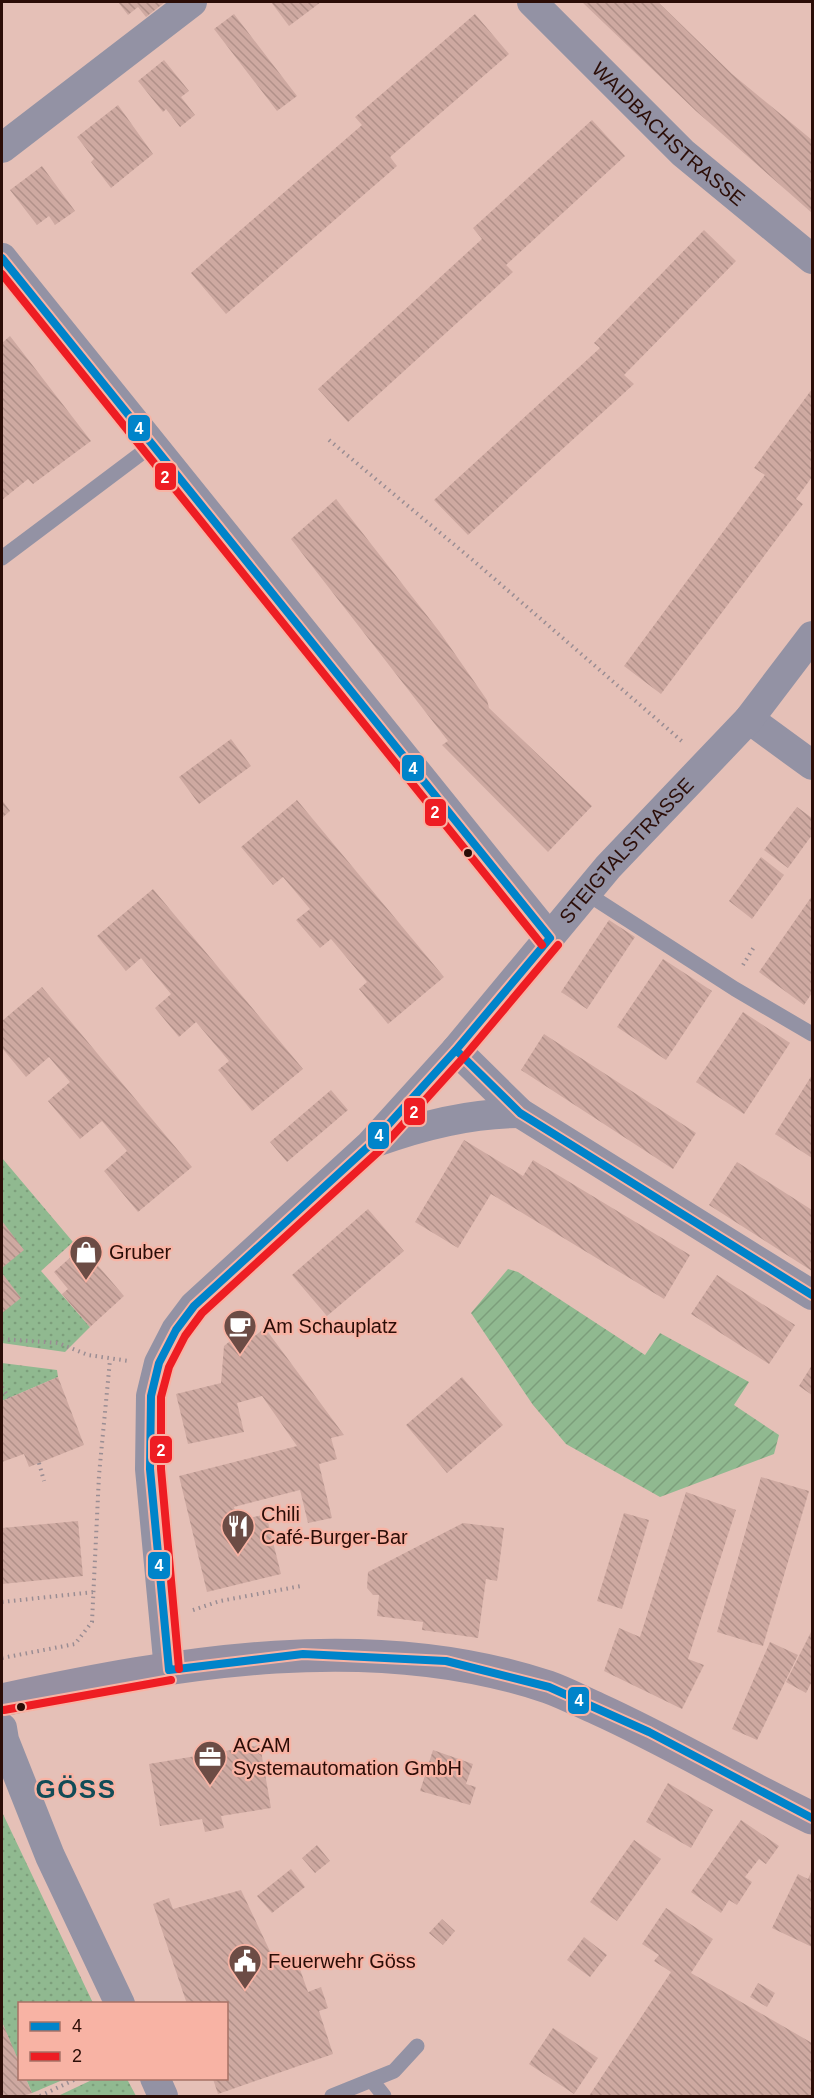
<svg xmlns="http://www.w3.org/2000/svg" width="814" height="2098" font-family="Helvetica,sans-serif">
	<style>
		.grass { fill: url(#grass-dots) }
		.garden { fill: url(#garden-furrows) }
		.building { fill: url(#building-back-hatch) }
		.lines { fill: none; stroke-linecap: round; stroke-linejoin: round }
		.path { stroke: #9a8d93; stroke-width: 4; stroke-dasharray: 1.5 4.5; stroke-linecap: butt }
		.lane { stroke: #9392a4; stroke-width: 15 }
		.street { stroke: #9392a4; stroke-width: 30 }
		.secondary { stroke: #9690a2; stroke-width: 33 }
		.bus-1-casing { stroke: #f8b3a4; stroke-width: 12 }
		.bus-2-casing { stroke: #f8b3a4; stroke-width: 12 }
		.bus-1 { stroke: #0084ca; stroke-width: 8 }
		.bus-2 { stroke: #ee1d23; stroke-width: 8 }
		.bus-dot { fill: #2b0d07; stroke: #f8b3a4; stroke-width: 2 }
		.labels { text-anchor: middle; stroke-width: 4.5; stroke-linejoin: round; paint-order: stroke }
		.street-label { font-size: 20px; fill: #2b0d07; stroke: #f8b3a4 }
		.poi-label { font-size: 20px; fill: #2b0d07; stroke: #f8b3a4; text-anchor: start }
		.district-label { font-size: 26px; font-weight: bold; letter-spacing: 1.5px; fill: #124c57; stroke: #f8b3a4 }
		.line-badge { stroke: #f8b3a4; stroke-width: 2 }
		.badge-label { font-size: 16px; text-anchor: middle; font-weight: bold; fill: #fff }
	</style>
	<defs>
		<pattern id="grass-dots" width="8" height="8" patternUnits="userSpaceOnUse" patternTransform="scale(1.5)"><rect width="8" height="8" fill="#90b990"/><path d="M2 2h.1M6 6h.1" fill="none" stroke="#7c9e7b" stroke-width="1.8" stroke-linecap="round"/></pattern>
		<pattern id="garden-furrows" width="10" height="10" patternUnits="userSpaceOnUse" patternTransform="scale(1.5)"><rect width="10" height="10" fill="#90b990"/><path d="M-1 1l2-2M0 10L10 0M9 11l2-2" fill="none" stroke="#7c9e7b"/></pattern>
		<pattern id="building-back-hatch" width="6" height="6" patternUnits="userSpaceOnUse" patternTransform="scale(1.5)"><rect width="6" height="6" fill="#cea9a1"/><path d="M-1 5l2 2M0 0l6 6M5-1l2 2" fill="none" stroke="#b19089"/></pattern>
	</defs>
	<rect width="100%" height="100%" fill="#e5c0b7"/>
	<path class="grass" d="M2 1158 73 1242 41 1271 90 1327 65 1352 2 1343Z
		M2 1363 57 1370 58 1377 2 1401Z
		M2 1812 93 2003 20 2004 19 2064 2 2022Z
		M96 2078 127 2079 136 2096H58Z
		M26 2079H65L32 2093Z"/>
	<path class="garden" d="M508 1269 518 1272 645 1355 660 1333 749 1382 734 1405 779 1435 774 1454 660 1497 566 1444 533 1405 471 1313Z"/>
	<path class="building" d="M118 2H165L146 17 138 7 128 15Z
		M271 2H321L289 26Z
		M582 2H658L732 74 812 140V213L696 111Z
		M234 14 297 96 277 111 214 29Z
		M475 14 509 54 390 157 397 166 226 314 191 273 362 125 355 117Z
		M164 60 189 91 181 97 195 115 180 127 166 109 163 112 138 81Z
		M118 105 153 154 111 188 91 162 94 159 77 137Z
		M592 120 625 156 506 265 513 272 348 422 318 389 482 239 473 228Z
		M42 166 75 211 55 225 49 216 37 225 10 190Z
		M704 230 736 261 624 375 634 384 468 535 434 500 600 348 594 343Z
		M10 336 91 441 33 484 28 479 2 500V343Z
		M812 389V477L796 499 803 504 661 694 624 666 765 475 754 468Z
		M336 499 439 631 487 700 489 708 592 806 548 852 442 745 448 741 291 539Z
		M231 739 251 766 199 804 179 777Z
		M2 800 10 811 2 818Z
		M297 800 444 977 388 1024 359 989 367 982 331 939 320 948 296 920 310 909 283 877 273 885 241 847Z
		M797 807 812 818V835L788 868 764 850Z
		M761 857 784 875 752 919 729 901Z
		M153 889 303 1069 252 1111 218 1070 229 1061 196 1022 179 1037 155 1008 171 994 141 958 126 971 97 936Z
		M812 896V993L804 1005 759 972Z
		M609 920 635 937 587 1009 561 992Z
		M663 959 712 991 666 1060 617 1027Z
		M42 987 192 1167 138 1212 104 1171 127 1151 102 1121 80 1139 48 1101 70 1082 49 1057 26 1077 2 1048V1021Z
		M743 1012 790 1043 744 1114 696 1082Z
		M544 1034 696 1133 673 1169 521 1070Z
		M812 1075V1158L775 1134Z
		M331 1090 348 1110 287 1162 270 1142Z
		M464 1140 523 1176 533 1160 690 1255 664 1299 491 1194 458 1248 415 1222Z
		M737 1162 812 1210V1271L709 1205Z
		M368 1209 404 1251 327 1316 292 1275Z
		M2 1221 24 1250 2 1268Z
		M82 1247 124 1296 90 1327 62 1294 68 1289 54 1272Z
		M2 1273 21 1298 2 1313Z
		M717 1275 795 1325 769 1364 691 1314Z
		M265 1328 344 1435 331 1438 337 1459 319 1464 332 1518 308 1523 300 1490 234 1507 238 1521 266 1514 281 1574 207 1592 179 1476 297 1446 262 1396 237 1403 244 1432 188 1444 176 1394 221 1383 224 1346 240 1333 247 1342Z
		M812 1365V1395L799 1386Z
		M58 1377 84 1445 29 1467 24 1454 2 1462V1401Z
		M462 1377 503 1425 447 1473 406 1425Z
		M761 1477 809 1491 763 1646 717 1632Z
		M686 1492 736 1510 688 1659 704 1665 682 1709 604 1671 619 1628 640 1637Z
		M624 1513 649 1520 622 1609 597 1601Z
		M78 1521 83 1576 2 1584V1528Z
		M463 1523 504 1528 497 1581 486 1579 478 1638 422 1630 423 1622 377 1616 379 1595H373L367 1588 368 1572Z
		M812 1630V1681L806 1693 786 1682Z
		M770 1642 798 1655 757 1740 732 1729Z
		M260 1745 271 1808 221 1816 224 1828 205 1832 202 1819 160 1826 149 1764Z
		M433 1750 473 1764 466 1784 476 1787 470 1805 420 1791Z
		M668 1783 713 1810 691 1848 646 1822Z
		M741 1820 779 1846 766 1864 759 1859 745 1877 752 1882 737 1905 729 1900 721 1913 691 1892Z
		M634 1840 661 1859 617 1921 590 1902Z
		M317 1845 330 1861 315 1873 302 1858Z
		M291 1869 305 1887 272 1913 257 1896Z
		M812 1870V1947L772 1928 798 1874 808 1879Z
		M241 1890 276 1964 296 1958 308 1992 321 1987 328 2008 319 2011 333 2054 218 2094 213 2079H226V2004H187L153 1904 169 1898 173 1909Z
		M666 1908 713 1939 691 1973 812 2043V2096H589L671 1972 654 1961 659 1955 642 1944Z
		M442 1919 455 1931 443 1945 429 1933Z
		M584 1937 607 1955 590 1977 567 1960Z
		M758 1983 775 1993 767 2007 750 1997Z
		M2 2022 20 2064V2079H26L32 2093 23 2096H2Z
		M553 2028 598 2058 574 2094 529 2064Z"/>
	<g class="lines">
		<path class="path" d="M329 440 475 562 684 743
			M743 965 754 947
			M2 1339 58 1343 88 1355 129 1361
			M2 1387 9 1398
			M39 1463 44 1481
			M2 1602 94 1592
			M193 1610 220 1601 301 1586
			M2 1658 75 1644 92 1622 99 1475 110 1360
			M40 2096 78 2078"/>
		<path class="lane" d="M2 558 151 446
			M586 893 735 989 812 1034
			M373 2082 384 2096
			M332 2096 394 2071 417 2046"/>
		<g class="street">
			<path id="s1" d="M532 2 683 153 812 259"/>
			<path d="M2 148 192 2"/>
			<path d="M2 258 550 938"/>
			<path d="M749 719 812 765"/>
			<path d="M456 1050 520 1113 812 1295"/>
			<path d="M376 1142C423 1125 470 1113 520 1113"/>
			<path id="s2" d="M169 1670 150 1469 151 1396 159 1363 176 1330 194 1306 370 1145 456 1050 608 867 749 719 812 636"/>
			<path d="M2 1728 4 1740 50 1856 120 2004"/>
			<path d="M155 2078 163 2096"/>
		</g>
		<path class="secondary" d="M2 1700C179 1662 372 1628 548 1687 565 1693 582 1702 598 1709 671 1742 740 1784 812 1818"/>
		<defs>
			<path id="bus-1" d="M2 258 550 938
				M550 938 456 1050 370 1145 194 1306 176 1330 159 1363 151 1396 150 1469 169 1670 303 1654 446 1661 549 1687 649 1732 812 1818
				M456 1050 520 1113 812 1295"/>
			<path id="bus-2" d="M2 274 542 945
				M179 1669 161 1469V1397L169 1367 185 1336 202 1313 378 1152 464 1057 558 945
				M4 1710 171 1680"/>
		</defs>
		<use href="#bus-1" class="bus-1-casing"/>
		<use href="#bus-2" class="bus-2-casing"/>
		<use href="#bus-1" class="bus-1"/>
		<use href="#bus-2" class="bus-2"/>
	</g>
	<defs>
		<symbol id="shop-pin" viewBox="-11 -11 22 30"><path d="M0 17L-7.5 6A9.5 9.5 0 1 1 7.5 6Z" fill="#6c4c45" stroke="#f8b3a4"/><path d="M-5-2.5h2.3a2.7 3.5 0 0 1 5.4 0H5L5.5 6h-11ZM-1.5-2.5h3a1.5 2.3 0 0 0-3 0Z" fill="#fff"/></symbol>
		<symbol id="cafe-pin" viewBox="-11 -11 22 30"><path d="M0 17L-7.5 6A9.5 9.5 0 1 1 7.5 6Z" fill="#6c4c45" stroke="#f8b3a4"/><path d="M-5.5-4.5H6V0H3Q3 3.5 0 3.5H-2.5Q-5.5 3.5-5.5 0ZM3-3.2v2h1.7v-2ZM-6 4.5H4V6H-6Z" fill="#fff"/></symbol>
		<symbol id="restaurant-pin" viewBox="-11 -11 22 30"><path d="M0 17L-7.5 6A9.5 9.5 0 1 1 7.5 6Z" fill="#6c4c45" stroke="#f8b3a4"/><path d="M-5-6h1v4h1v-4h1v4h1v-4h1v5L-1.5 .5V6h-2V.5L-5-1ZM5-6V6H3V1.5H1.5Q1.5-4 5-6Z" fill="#fff"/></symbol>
		<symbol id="office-pin" viewBox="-11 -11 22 30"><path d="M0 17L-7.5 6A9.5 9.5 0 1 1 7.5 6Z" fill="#6c4c45" stroke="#f8b3a4"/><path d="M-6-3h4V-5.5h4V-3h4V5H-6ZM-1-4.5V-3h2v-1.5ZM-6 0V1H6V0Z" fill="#fff"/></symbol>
		<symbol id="civic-pin" viewBox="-11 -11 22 30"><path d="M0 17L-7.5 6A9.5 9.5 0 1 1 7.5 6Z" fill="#6c4c45" stroke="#f8b3a4"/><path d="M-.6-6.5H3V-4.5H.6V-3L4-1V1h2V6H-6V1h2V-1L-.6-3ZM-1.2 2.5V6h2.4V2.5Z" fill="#fff"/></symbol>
	</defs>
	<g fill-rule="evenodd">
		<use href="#shop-pin" x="67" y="1233" width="38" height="52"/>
		<use href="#cafe-pin" x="221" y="1307" width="38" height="52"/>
		<use href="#restaurant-pin" x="219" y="1507" width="38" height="52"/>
		<use href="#office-pin" x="191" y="1738" width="38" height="52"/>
		<use href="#civic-pin" x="226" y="1942" width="38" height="52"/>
	</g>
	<g class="bus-dot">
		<circle cx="468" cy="853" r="5"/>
		<circle cx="21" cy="1707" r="5"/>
	</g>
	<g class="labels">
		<g class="street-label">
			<text dy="7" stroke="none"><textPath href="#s1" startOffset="190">WAIDBACHSTRASSE</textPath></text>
			<text dy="7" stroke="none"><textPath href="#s2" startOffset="1005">STEIGTALSTRASSE</textPath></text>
		</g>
		<g class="poi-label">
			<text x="109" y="1259">Gruber</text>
			<text x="263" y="1333">Am Schauplatz</text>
			<text x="261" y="1521">Chili<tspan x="261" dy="23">Café-Burger-Bar</tspan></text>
			<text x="233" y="1752">ACAM<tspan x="233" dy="23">Systemautomation GmbH</tspan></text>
			<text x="268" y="1968">Feuerwehr Göss</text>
		</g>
		<g class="district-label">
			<text x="76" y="1798">GÖSS</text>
		</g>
	</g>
	<g class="line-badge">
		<rect x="127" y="414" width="24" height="28" rx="6" fill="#0084ca"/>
		<rect x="154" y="462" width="23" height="29" rx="6" fill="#ee1d23"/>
		<rect x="401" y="754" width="24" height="28" rx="6" fill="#0084ca"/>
		<rect x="424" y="798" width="23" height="29" rx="6" fill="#ee1d23"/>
		<rect x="403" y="1097" width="23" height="29" rx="6" fill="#ee1d23"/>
		<rect x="367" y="1121" width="23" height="29" rx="6" fill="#0084ca"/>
		<rect x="149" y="1435" width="24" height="29" rx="6" fill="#ee1d23"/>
		<rect x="147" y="1551" width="24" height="29" rx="6" fill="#0084ca"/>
		<rect x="567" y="1686" width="23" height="29" rx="6" fill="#0084ca"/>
	</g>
	<g class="badge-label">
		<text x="139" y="434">4</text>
		<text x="165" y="483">2</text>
		<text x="413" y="774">4</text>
		<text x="435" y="818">2</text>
		<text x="414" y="1118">2</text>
		<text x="379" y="1141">4</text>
		<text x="161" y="1456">2</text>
		<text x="159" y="1571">4</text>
		<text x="579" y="1706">4</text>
	</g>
	<rect width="814" height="2098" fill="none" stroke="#2b0d07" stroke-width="6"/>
	<rect x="18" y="2002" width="210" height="78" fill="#f8b3a4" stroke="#a67165" stroke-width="1.5"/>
	<rect x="30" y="2022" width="30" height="9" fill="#0084ca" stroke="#a67165" stroke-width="1.5"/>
	<text x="72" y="2032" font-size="18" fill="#2b0d07">4</text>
	<rect x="30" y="2052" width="30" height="9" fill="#ee1d23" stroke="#a67165" stroke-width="1.5"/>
	<text x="72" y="2062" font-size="18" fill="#2b0d07">2</text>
</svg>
